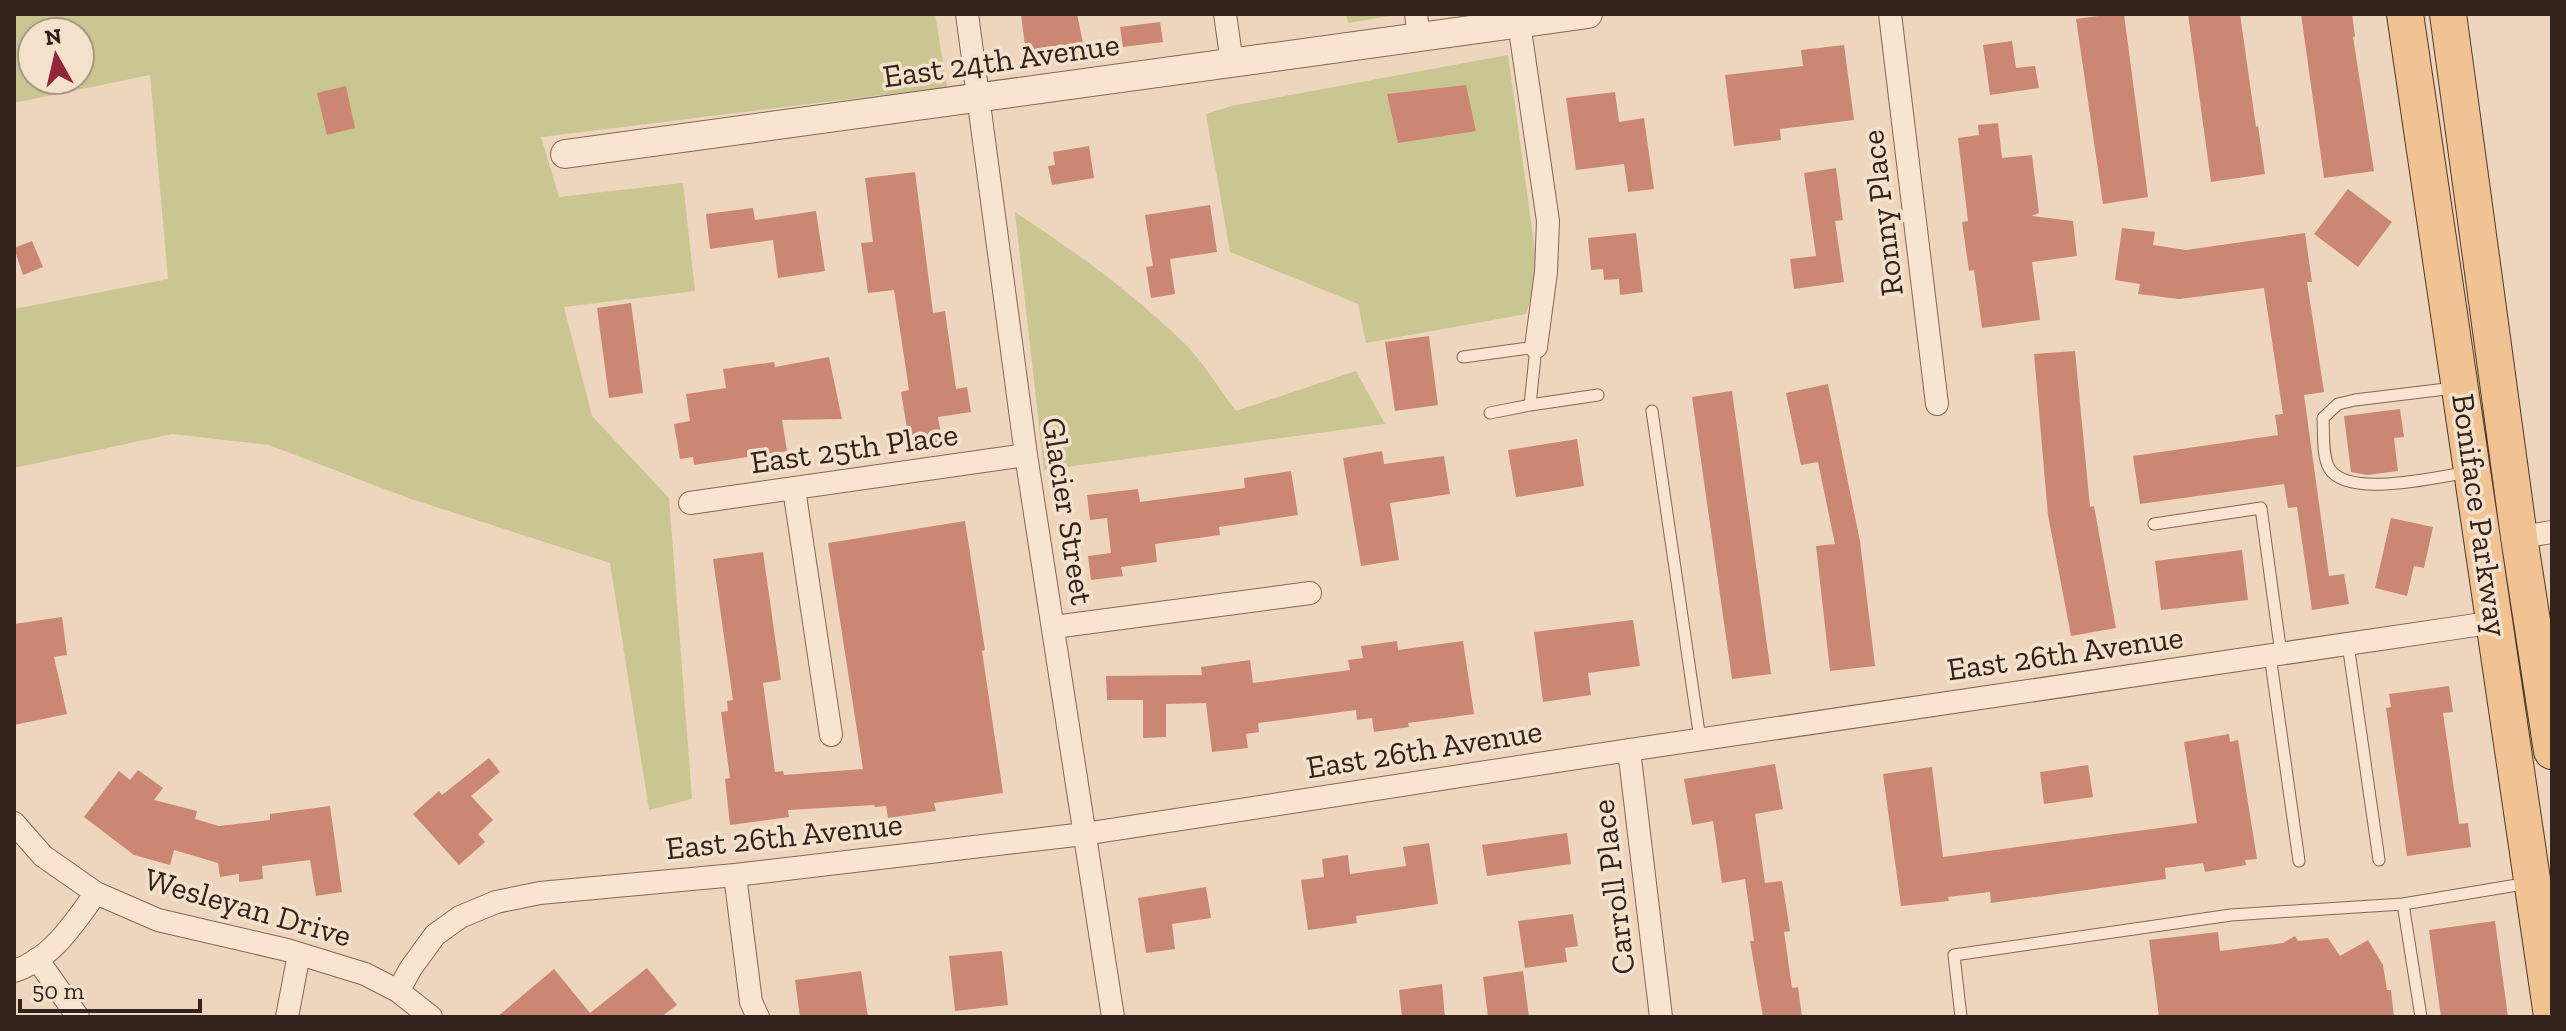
<svg xmlns="http://www.w3.org/2000/svg" width="2566" height="1031" font-family="'Zilla Slab',serif">
	<style>
		.green { fill: #cac691; fill-rule: evenodd }
		.building { fill: #cb8773 }
		.lines { fill: none; stroke-linecap: round; stroke-linejoin: round }
		.service-casing { stroke: #846656; stroke-width: 13 }
		.minor-casing { stroke: #846656; stroke-width: 24 }
		.tertiary-casing { stroke: #846656; stroke-width: 30 }
		.primary-casing { stroke: #51362b; stroke-width: 38 }
		.service { stroke: #f8e4cf; stroke-width: 11 }
		.minor { stroke: #f8e4cf; stroke-width: 22 }
		.tertiary { stroke: #f8e4cf; stroke-width: 28 }
		.primary { stroke: #f1c393; stroke-width: 36 }
		.labels { text-anchor: middle; stroke-width: 7; stroke-linejoin: round; paint-order: stroke }
		.street-label { font-size: 32px; fill: #33221b; stroke: #f4e1cc }
	</style>
	<rect width="100%" height="100%" fill="#edd6bd"/>
	<path class="green" d="M14 14H935L947 87 541 137 559 197 683 183 695 291 564 307 592 416 669 498 692 799 649 810 610 563 408 498 269 445 172 434 14 468V309L168 279 150 75 14 103ZM32 32H80V80H32Z
		M1346 14H1401L1348 23Z
		M1508 55 1538 272 1526 314 1366 343 1358 304 1230 252 1206 114 1231 106Z
		M1015 212C1074 251 1133 293 1184 343 1204 363 1219 389 1236 411L1356 371 1385 424 1044 470Z"/>
	<path class="building" d="M1021 14H1077L1085 53 1027 62Z
		M2113 14H2124L2148 197 2103 204 2076 19Z
		M2188 14H2240L2256 127 2258 126 2265 174 2211 182Z
		M2301 14H2352L2355 36 2353 37 2374 171 2324 178Z
		M1160 22 1163 42 1123 47 1120 27Z
		M2012 41 2016 68 2035 66 2039 88 1990 95 1983 45Z
		M1844 45 1854 120 1780 129 1781 140 1734 146 1725 75 1803 66 1801 50Z
		M1466 85 1476 131 1398 143 1387 94Z
		M346 86 355 128 327 135 317 93Z
		M1615 92 1619 122 1644 118 1654 189 1628 192 1624 164 1576 170 1566 98Z
		M1998 123 2002 158 2032 155 2039 213 2031 216 2073 221 2077 256 2032 262 2040 320 1982 328 1974 270 1969 271 1962 222 1968 221 1958 138 1979 135 1978 125Z
		M1089 146 1094 178 1052 185 1048 166 1055 165 1053 152Z
		M1836 168 1843 220 1835 221 1844 282 1794 289 1790 259 1816 256 1804 173Z
		M915 172 933 313 945 311 956 389 967 387 971 412 938 417 943 446 911 452 901 392 909 390 894 290 868 293 861 243 873 242 865 178Z
		M2348 189 2392 222 2358 267 2314 234Z
		M1210 205 1217 252 1170 259 1175 294 1151 298 1146 267 1153 266 1145 215Z
		M753 208 755 220 816 211 825 271 778 278 773 240 710 249 706 214Z
		M2122 228 2155 232 2153 245 2186 250 2305 233 2312 282H2307L2324 392 2304 395 2329 576 2344 574 2349 604 2312 610 2297 507 2288 508 2284 484 2140 504 2133 456 2278 435 2275 415 2283 414 2264 288 2179 299 2138 294 2140 284 2115 280Z
		M1636 233 1643 292 1620 295 1619 279 1604 280 1603 269 1591 270 1588 238Z
		M32 241 43 267 23 275 14 248Z
		M631 303 643 393 609 398 597 308Z
		M1429 336 1438 405 1395 411 1385 342Z
		M2075 351 2090 507 2094 506 2116 628 2071 636 2048 515 2034 354Z
		M829 357 842 419 782 420 787 451 694 465 693 457 680 459 674 424 690 421 686 394 726 388 723 369 774 362 775 367Z
		M1828 384 1860 541 1875 666 1830 671 1816 546 1835 544 1818 462 1801 465 1786 393Z
		M1732 391 1771 674 1732 679 1692 397Z
		M2400 409 2404 437 2394 438 2398 471 2367 475 2351 472 2344 416Z
		M1577 439 1584 486 1516 497 1508 450Z
		M1382 451 1384 464 1444 456 1450 494 1390 503 1399 560 1361 566 1343 458Z
		M1291 471 1298 515 1219 527 1220 535 1155 544 1157 562 1121 567 1123 576 1091 580 1088 556 1111 553 1107 518 1090 520 1087 495 1138 489 1140 502 1245 488 1244 478Z
		M2391 518 2433 527 2424 568 2414 566 2407 596 2375 588Z
		M965 521 985 650 982 651 1003 793 934 803 936 811 888 818 886 806 875 807 874 805 788 810 789 817 730 825 725 779 730 778 721 712 728 711 727 701 733 700 713 559 763 552 781 680 763 683 775 772 783 771 784 775 863 769 828 543Z
		M2242 550 2248 600 2161 610 2155 561Z
		M62 617 67 655 54 657 67 714 14 725V624Z
		M1633 620 1640 666 1588 673 1591 695 1543 702 1534 632Z
		M1397 641 1398 650 1463 641 1474 714 1408 723 1409 727 1374 732 1372 718 1357 720 1356 710 1258 723 1259 732 1246 734 1248 748 1212 752 1206 703 1166 704V737L1143 738V700H1107L1106 676 1202 675 1201 667 1250 660 1253 683 1350 670 1348 660 1363 658 1361 646Z
		M2449 686 2453 712 2443 713 2459 824 2468 823 2471 847 2407 856 2386 708 2391 707 2389 694Z
		M2229 734 2230 742 2238 740 2257 859 2245 860 2246 865 2205 872 2203 863 2165 868 2166 879 1991 903 1990 892 1948 897 1949 901 1901 906 1883 774 1932 767 1943 857 2197 823 2184 742Z
		M489 758 500 772 471 796 493 820 478 834 485 842 459 865 413 814 439 791 442 795Z
		M1775 764 1783 809 1755 814 1765 883 1782 881 1790 931 1784 932 1792 988 1798 987 1802 1017H1763L1750 941H1754L1745 879 1722 883 1713 821 1692 825 1684 779Z
		M2088 765 2093 797 2044 804 2040 772Z
		M138 770 163 788 154 800 197 811 195 819 219 826 270 820V814L330 806 342 892 316 896 310 860 262 866 263 879 239 882V874L220 877 218 863 174 850 170 865 134 855 84 817 119 771 130 780Z
		M1567 833 1571 864 1487 876 1482 845Z
		M1429 843 1438 904 1356 916 1357 923 1308 930 1301 880 1324 877 1322 859 1348 855 1350 874 1406 866 1403 847Z
		M1206 887 1211 918 1172 924 1175 949 1146 953 1138 898Z
		M1573 914 1578 946 1565 948 1567 962 1525 968 1518 921Z
		M2495 921 2508 1017H2441L2429 930Z
		M2218 932 2220 951 2283 943 2295 936 2298 941 2328 938 2340 956 2368 940 2383 965 2387 990H2391L2394 1017H2159L2149 940Z
		M1002 951 1008 1005 955 1011 949 956Z
		M647 968 677 1005 661 1017H497L554 969 590 1013Z
		M861 971 868 1017H800L795 980Z
		M1523 971 1529 1017H1488L1483 977Z
		M1442 984 1445 1017H1402L1399 990Z"/>
	<g class="lines">
		<defs>
			<path id="service" d="M1463 357 1536 347 1530 405 1598 395
				M2454 388 2355 400 2338 404 2323 418C2324 433 2322 455 2329 468 2347 499 2437 477 2469 472
				M1652 411 1700 739
				M1490 413 1530 405
				M2154 524 2261 508 2281 654
				M2348 644 2379 860
				M2270 655 2299 861
				M1961 1017 1954 955 2231 915 2403 904
				M2421 1017 2403 904 2529 883"/>
			<path id="minor" d="M967 14 1026 455 1113 1017
				M1225 14 1232 63
				M1416 14 1419 37
				M1890 14 1937 404
				M1519 23 1548 221 1546 272 1536 347
				M794 489 831 735
				M690 503 1026 455
				M2519 537 2552 532
				M1054 627 1310 593
				M1629 750 1661 1017
				M14 823 43 856 96 893 158 920 287 950 365 974 398 991 431 1017
				M735 875 751 1002 758 1017
				M37 959 78 1017
				M14 971C52 959 74 923 96 893
				M398 991 411 968 435 935 460 917 496 902 540 893 735 875 1084 834 1629 750 2496 622
				M287 1017 299 954"/>
			<path id="tertiary" d="M565 154 1588 14"/>
			<path id="primary" d="M2405 14 2552 1016
				M2448 14 2519 537 2552 751"/>
		</defs>
		<use href="#service" class="service-casing"/>
		<use href="#minor" class="minor-casing"/>
		<use href="#tertiary" class="tertiary-casing"/>
		<use href="#primary" class="primary-casing"/>
		<use href="#service" class="service"/>
		<use href="#minor" class="minor"/>
		<use href="#tertiary" class="tertiary"/>
		<use href="#primary" class="primary"/>
	</g>
	<g class="labels">
		<g class="street-label">
			<text transform="translate(1001 60) rotate(-8)" y="11">East 24th Avenue</text>
			<text transform="translate(1882 213) rotate(-97)" y="11">Ronny Place</text>
			<text transform="translate(854 448) rotate(-8)" y="11">East 25th Place</text>
			<text transform="translate(1068 511) rotate(81)" y="11">Glacier Street</text>
			<text transform="translate(2480 515) rotate(82)" y="11">Boniface Parkway</text>
			<text transform="translate(2065 653) rotate(-8)" y="11">East 26th Avenue</text>
			<text transform="translate(1424 749) rotate(-9)" y="11">East 26th Avenue</text>
			<text transform="translate(784 836) rotate(-6)" y="11">East 26th Avenue</text>
			<text transform="translate(1613 887) rotate(-97)" y="11">Carroll Place</text>
			<text transform="translate(248 907) rotate(16)" y="11">Wesleyan Drive</text>
		</g>
	</g>
	<rect width="2566" height="1031" fill="none" stroke="#33221b" stroke-width="32"/>
	<g transform="translate(56 56) rotate(352)"><circle r="38" fill="#f4e1cc" stroke="#a79585" stroke-width="2"/>
	<path d="M0-6L14 30L0 20L-14 30Z" fill="#92273b"/>
	<text y="-12" font-size="22" font-weight="bold" text-anchor="middle" fill="#33221b">N</text>
	</g>
	<path d="M20 999v12h180v-12" fill="none" stroke="#33221b" stroke-width="4"/>
	<text x="32" y="999" font-size="24" fill="#33221b" stroke="#f4e1cc" stroke-width="6" paint-order="stroke">50 m</text>
</svg>
